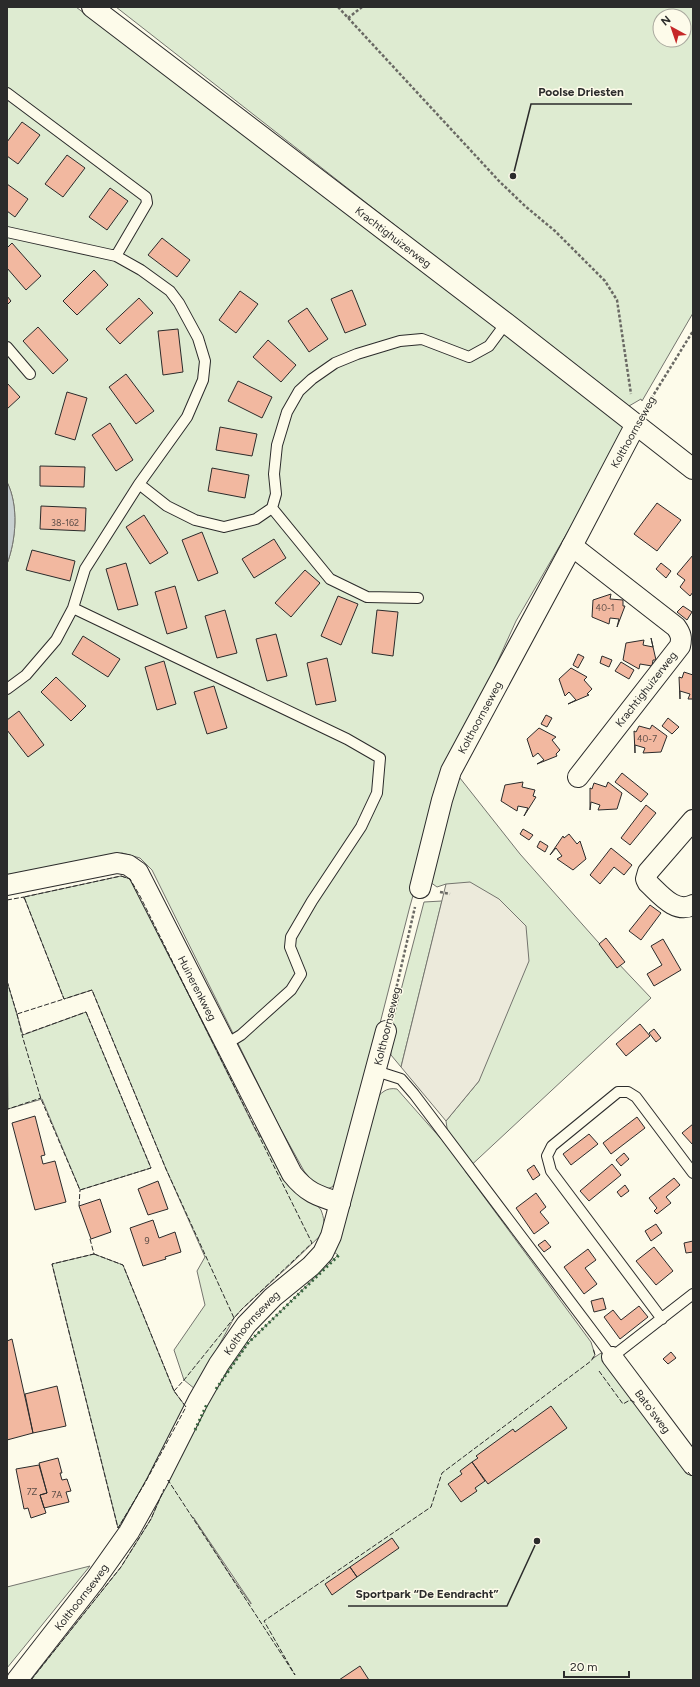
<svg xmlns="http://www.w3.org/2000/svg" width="700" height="1687" font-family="Figtree,sans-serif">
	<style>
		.green { fill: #deebd1; stroke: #74746e; fill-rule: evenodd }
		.parking { fill: #eceadb; stroke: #74746e }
		.water { fill: #c7d0d0; stroke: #74746e }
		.building { fill: #f2b8a0; stroke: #2b2b2b }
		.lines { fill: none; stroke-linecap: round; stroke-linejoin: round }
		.lane-casing { stroke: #2b2b2b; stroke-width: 12 }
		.street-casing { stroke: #2b2b2b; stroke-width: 22 }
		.path { stroke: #6a6964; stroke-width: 2.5; stroke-dasharray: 3 2; stroke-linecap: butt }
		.lane { stroke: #fdfbea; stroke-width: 10 }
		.street { stroke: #fdfbea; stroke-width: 20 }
		.hedge { stroke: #34623c; stroke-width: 3; stroke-dasharray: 2 3; stroke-linecap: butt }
		.fence { stroke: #2b2b2b; stroke-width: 1; stroke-dasharray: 5 2; stroke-linecap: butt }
		.labels { text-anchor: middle; stroke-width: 3; stroke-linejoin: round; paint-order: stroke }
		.number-label { font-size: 9px; fill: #5d4e48 }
		.street-label { font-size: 11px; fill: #2b2b2b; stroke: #fdfbea }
		.leader { fill: none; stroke: #2b2b2b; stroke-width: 1.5 }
		.callout-dot { fill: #2b2b2b; stroke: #fdfbea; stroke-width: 1.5 }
		.callout-label { font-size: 12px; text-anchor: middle; font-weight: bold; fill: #2b2b2b; stroke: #fdfbea; stroke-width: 3; stroke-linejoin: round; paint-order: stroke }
	</style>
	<rect width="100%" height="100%" fill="#fdfbea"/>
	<path class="green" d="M7 7H76L628 428 516 621 450 766 410 906 341 1176 332 1187 324 1190 316 1186 304 1171 278 1124 152 870 140 858 122 853 7 875V564C16 540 19 506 7 482Z
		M116 7H693V313L642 401 641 399 629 406V410L566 359ZM660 16H684V40H660Z
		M456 773 520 854 598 942 651 998 465 1171 591 1342 595 1355 592 1359 601 1353 693 1476V1680H31L121 1567 151 1519 168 1480 212 1394 248 1343 338 1255 334 1252 374 1101C381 1093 386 1087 397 1089L450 1149 446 1121 479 1081 446 884 437 887 430 882ZM193 1517 251 1603V1604L231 1576Z
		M121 876 130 879 140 896 256 1131 321 1210C324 1218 325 1224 323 1233L292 1263 242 1309 234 1318 195 1389 184 1380 174 1350 205 1305 197 1271 205 1257 166 1169 92 990 64 999 24 897Z
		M442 901 401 1067 391 1055 389 1036 424 902Z
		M7 981 23 1035 86 1012 151 1168 80 1190 42 1099 8 1109Z
		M94 1254 123 1265 174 1391 186 1407 145 1483 118 1528 52 1264Z
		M90 1566 7 1668V1587Z"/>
	<path class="parking" d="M470 882 499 899 526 926 529 961 479 1081 446 1121 401 1067 446 884Z"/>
	<path class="water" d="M7 482C19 506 16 540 7 564Z"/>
	<path class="building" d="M22 122 40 135 18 164 7 156V142Z
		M67 155 85 168 63 197 45 184Z
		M7 184 28 199 15 217 7 211Z
		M110 188 128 201 107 230 89 217Z
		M162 238 190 260 177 277 148 255Z
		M12 243 41 276 26 290 7 268V248Z
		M94 270 108 285 77 315 63 301Z
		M352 290 366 325 345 333 331 299Z
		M240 291 258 304 236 333 219 320Z
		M7 296 11 301 7 305Z
		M139 298 153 313 120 344 106 329Z
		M307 308 328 339 309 352 288 321Z
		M38 327 68 360 53 374 23 341Z
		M178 329 183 372 163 375 158 331Z
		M268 340 296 365 281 382 253 357Z
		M126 374 154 411 136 424 109 387Z
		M238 381 272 397 262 418 228 401Z
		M7 383 20 397 7 409Z
		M67 392 87 398 75 440 55 434Z
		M110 423 133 460 116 471 92 435Z
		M220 427 257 434 252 456 216 450Z
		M40 466 85 467 84 487 40 486Z
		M212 468 249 475 245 498 208 491Z
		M657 503 681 520 657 551 634 534Z
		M41 506 86 508 85 531 40 529Z
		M144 515 168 553 150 564 126 527Z
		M202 532 218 573 198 581 182 540Z
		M274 539 286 558 254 578 242 559Z
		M32 550 75 561 70 581 26 570Z
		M693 555V592L690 596 680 587 685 580 677 574Z
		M126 563 138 605 118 610 106 569Z
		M661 563 671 571 666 578 656 569Z
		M305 570 320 583 291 617 275 603Z
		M175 586 187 628 167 634 155 592Z
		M611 594 610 599 623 600V606H625L617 627 619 619 610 618 609 624 592 617 593 600Z
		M338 596 358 604 341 645 321 636Z
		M683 606 692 612 687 620 677 612Z
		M225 610 237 653 217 658 205 616Z
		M377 610 398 612 393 656 372 653Z
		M276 634 287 676 267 681 256 639Z
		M83 636 120 659 108 677 72 654Z
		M651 638 656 660H653L652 666 640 664 639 669 623 660 626 643 644 640 643 645 653 647Z
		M578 654 584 657 578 668 573 665Z
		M602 656 612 660 609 667 600 663Z
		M327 658 336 701 316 705 307 663Z
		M164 661 176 704 157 710 145 667Z
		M621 662 634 670 629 679 615 671Z
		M571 668 587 677 584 680 592 689 587 694 589 695 568 704 576 700 569 692 565 696 559 679Z
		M684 672 693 675V699H688L690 694 680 691V699L679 677 682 678Z
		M56 677 86 706 71 721 41 692Z
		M214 686 227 728 207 734 194 692Z
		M19 711 44 745 28 757 7 730V720Z
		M546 715 552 718 547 727 541 724Z
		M668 718 679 727 672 734 662 726Z
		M652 725 667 736 661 752 643 753 645 748 635 745V753L634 731 636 732 639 726 650 729Z
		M539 728 556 737 552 740 560 750 556 754 557 756 537 764 544 760 538 753 533 757 527 739Z
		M622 773 648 794 641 802 615 782Z
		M523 782 522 787 535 790 533 796 536 797 524 816 528 808 518 806 517 811 501 801 505 785Z
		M608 782 622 793 617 809 598 810 600 805 591 802 590 810V788L592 789 594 783 606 787Z
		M646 805 656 813 630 845 621 838Z
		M523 829 533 835 529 840 520 834Z
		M569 834 577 844 580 841 586 859 573 870 557 859 562 856 556 848 550 855 563 836 564 838Z
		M540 841 548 846 545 852 537 847Z
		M611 848 632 865 624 875 614 867 600 884 590 875Z
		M650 905 661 913 641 940 629 931Z
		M606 938 625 962 617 968 599 944Z
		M663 939 681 970 654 986 647 974 662 965 651 946Z
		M640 1024 650 1036 626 1056 616 1044Z
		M654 1029 661 1038 656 1042 649 1033Z
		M35 1116 45 1155 41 1156 43 1164 55 1161 66 1202 35 1210 12 1123Z
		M637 1117 645 1128 611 1154 603 1143Z
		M693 1124V1145L682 1133Z
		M589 1134 598 1144 571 1165 563 1154Z
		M624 1153 629 1159 621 1166 616 1160Z
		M612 1164 621 1175 589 1201 580 1191Z
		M534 1165 540 1175 533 1180 527 1170Z
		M674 1178 680 1185 666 1197 671 1203 657 1214 654 1211 657 1208 649 1198Z
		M158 1181 168 1209 148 1215 138 1189Z
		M625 1185 629 1191 621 1197 617 1192Z
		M536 1193 546 1207 540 1212 549 1223 534 1234 516 1208Z
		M100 1199 111 1232 91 1239 79 1206Z
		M153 1220 159 1238 175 1232 181 1252 165 1257 166 1259 143 1266 130 1228Z
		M656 1224 662 1233 651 1241 645 1231Z
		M545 1240 551 1247 544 1252 538 1245Z
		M693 1241V1252L686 1253 684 1243Z
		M654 1247 673 1271 656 1285 636 1261Z
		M588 1249 596 1260 585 1268 597 1284 584 1294 564 1267Z
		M603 1298 606 1309 594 1312 591 1301Z
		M639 1306 648 1317 620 1339 604 1317 613 1310 621 1320Z
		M12 1339 33 1433 7 1440V1341Z
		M671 1352 676 1358 668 1364 663 1359Z
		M57 1386 66 1426 33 1433 25 1394Z
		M551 1406 567 1428 488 1484 472 1462 478 1458 476 1456 513 1429 515 1432Z
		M58 1458 62 1473H60L62 1480 67 1479 71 1491 66 1492 69 1502 44 1508 40 1495 47 1493 39 1463Z
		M472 1462 485 1481 475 1488 477 1491 461 1502 448 1484 462 1474 460 1471Z
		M39 1465 47 1493 40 1495 46 1513 31 1518 28 1508 24 1509 16 1469Z
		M392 1538 399 1548 357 1577 350 1567Z
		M350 1567 357 1577 332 1595 325 1584Z
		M360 1666 369 1680H339Z"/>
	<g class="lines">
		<defs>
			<path id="lane" d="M7 93 146 197 147 203 116 256
				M7 232 116 256 141 270 170 291 179 303 198 338 205 361 203 380 187 417 139 484 85 569 73 608 56 640 26 675 7 689
				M7 347 30 374
				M139 484 167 506 195 520 224 527 256 519 272 508 276 494 274 474 277 445 287 412 299 391 312 379 335 363 357 354 400 341 422 339 469 357 489 346 506 323
				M272 508 330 579 367 597 418 598
				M73 608 347 739 380 758 377 793 361 827 312 901 291 937 290 947 301 974 291 990 241 1035 226 1044
				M376 1071 401 1079 414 1094 612 1357 693 1294
				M662 1319 551 1171 547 1156 552 1146 618 1092H628L636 1097 693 1173"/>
			<g id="street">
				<path id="s1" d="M92 7 506 323 693 469"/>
				<path d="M572 546 676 627C681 634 682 638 680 646L578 777"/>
				<path d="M693 820 648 872 646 879 648 883C660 894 675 914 693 905"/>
				<path id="s2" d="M7 885 117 863 128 865 138 872 292 1174C307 1193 318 1196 340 1203"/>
				<path id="s3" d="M420 888 442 800 451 771 572 546 636 424"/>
				<path id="s4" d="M612 1357 693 1465"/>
				<path id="s5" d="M17 1680 95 1580 129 1532 157 1482 198 1401 219 1364 246 1325 273 1297 311 1266 323 1253 331 1236 386 1031"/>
			</g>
		</defs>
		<use href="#lane" class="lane-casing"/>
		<use href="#street" class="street-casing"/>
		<path class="path" d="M338 7 499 181 525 206 555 231 605 281 617 300 631 394
			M348 18 362 7
			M646 407 693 331
			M440 892 450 894
			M391 1011 415 907"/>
		<use href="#lane" class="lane"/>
		<use href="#street" class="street"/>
		<path class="hedge" d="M216 1389 248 1343 339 1255
			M195 1430 207 1404"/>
		<path class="fence" d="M121 876 130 879 140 896 312 1243 242 1309 234 1318 166 1169 92 990 64 999 24 897Z
			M7 900 24 897V899
			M7 981 17 1014 64 999
			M86 1012 151 1168 80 1190 41 1099 22 1035Z
			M17 1014 22 1035
			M7 1106 8 1109 41 1098
			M79 1206 80 1190
			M90 1239 94 1254
			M94 1254 123 1265 174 1391 186 1407 145 1483 118 1528 52 1264Z
			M599 1371 623 1404 630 1400 636 1403
			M174 1391 184 1380 234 1318
			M688 1472 693 1478
			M168 1481V1480L295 1675 264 1621 431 1507 442 1473 591 1361 595 1355 593 1348
			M31 1680 121 1567 151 1519 164 1489"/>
	</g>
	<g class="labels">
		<g class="number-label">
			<text x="65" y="526">38-162</text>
			<text x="605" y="611">40-1</text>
			<text x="647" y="742">40-7</text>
			<text x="147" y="1244">9</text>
			<text x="32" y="1495">7Z</text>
			<text x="57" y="1498">7A</text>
		</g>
		<g class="street-label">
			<text dy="4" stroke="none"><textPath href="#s1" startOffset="379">Krachtighuizerweg</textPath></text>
			<text transform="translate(633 432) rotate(-61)" y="4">Kolthoornseweg</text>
			<text transform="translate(646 689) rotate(-52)" y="4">Krachtighuizerweg</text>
			<text dy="4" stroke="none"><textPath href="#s3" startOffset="182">Kolthoornseweg</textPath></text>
			<text dy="4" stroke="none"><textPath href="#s2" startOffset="266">Huinerenkweg</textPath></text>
			<text transform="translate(387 1026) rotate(-76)" y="4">Kolthoornseweg</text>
			<text dy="4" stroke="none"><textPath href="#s5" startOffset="429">Kolthoornseweg</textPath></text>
			<text dy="4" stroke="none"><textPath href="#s4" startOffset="68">Bato'sweg</textPath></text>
			<text dy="4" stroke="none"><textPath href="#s5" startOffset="105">Kolthoornseweg</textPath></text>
		</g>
	</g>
	<path class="leader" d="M513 176L531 104H632M537 1541L507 1606H348"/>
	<g class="callout-dot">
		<circle cx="513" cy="176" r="4"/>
		<circle cx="537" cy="1541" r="4"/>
	</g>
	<g class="callout-label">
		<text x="581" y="96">Poolse Driesten</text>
		<text x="427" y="1598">Sportpark “De Eendracht”</text>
	</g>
	<rect width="700" height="1687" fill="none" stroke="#2b2b2b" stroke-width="16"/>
	<g transform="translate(672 28) rotate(320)"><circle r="19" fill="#fdfbea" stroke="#a9a89e"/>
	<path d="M0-3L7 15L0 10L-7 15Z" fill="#c62828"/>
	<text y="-6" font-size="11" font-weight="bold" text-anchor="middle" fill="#2b2b2b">N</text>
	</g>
	<path d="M564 1671v6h65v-6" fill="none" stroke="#2b2b2b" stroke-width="2"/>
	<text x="570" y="1671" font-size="12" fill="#2b2b2b" stroke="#fdfbea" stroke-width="3" paint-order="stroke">20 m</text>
</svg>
